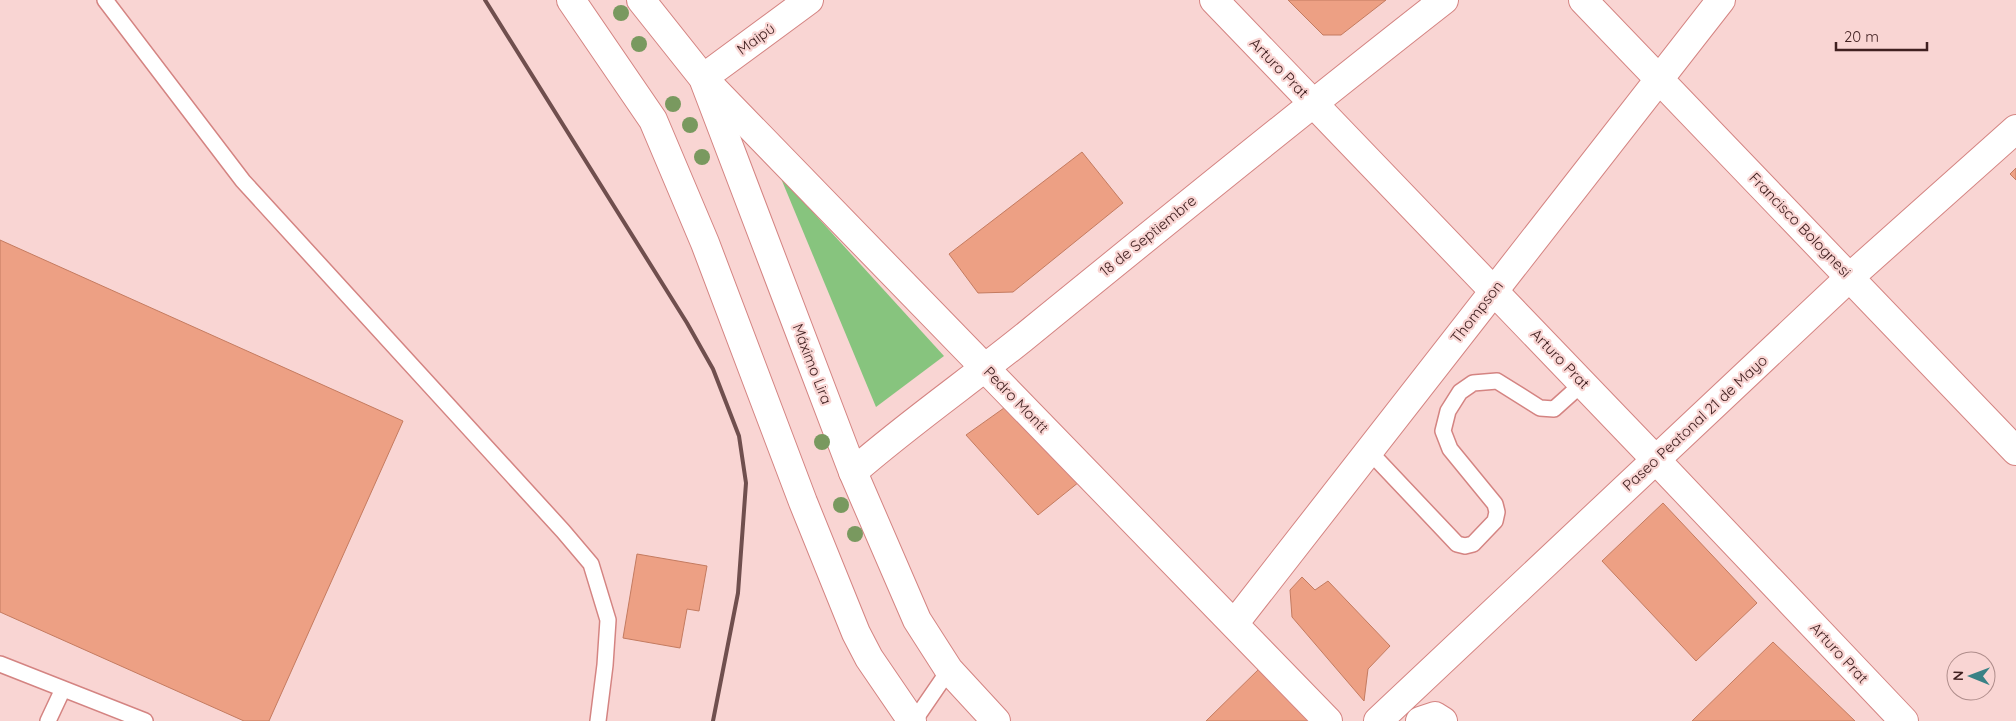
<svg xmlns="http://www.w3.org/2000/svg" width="2016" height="721" font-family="Quicksand,sans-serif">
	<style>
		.green { fill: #87c47e }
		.building { fill: #eda084; stroke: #c47b60 }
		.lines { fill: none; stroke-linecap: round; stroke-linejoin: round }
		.lane-casing { stroke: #d48482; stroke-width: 18 }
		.street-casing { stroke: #d48482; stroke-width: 30 }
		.secondary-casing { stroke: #d48482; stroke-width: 30 }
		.primary-casing { stroke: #d48482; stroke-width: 30 }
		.lane { stroke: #fff; stroke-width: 15 }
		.street { stroke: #fff; stroke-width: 28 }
		.secondary { stroke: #fff; stroke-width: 28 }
		.primary { stroke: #fff; stroke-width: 28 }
		.rail { stroke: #704f4e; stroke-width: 4 }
		.tree { fill: #79995f }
		.labels { text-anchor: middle; stroke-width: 4.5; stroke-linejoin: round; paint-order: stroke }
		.street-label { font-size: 15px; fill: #402020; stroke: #f9d5d3 }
	</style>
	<rect width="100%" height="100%" fill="#f9d5d3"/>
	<path class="green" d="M780 176 944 356 876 407Z"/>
	<path class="building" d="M1288 0H1386L1341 35H1323Z
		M1082 152 1123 203 1013 292 978 293 949 254Z
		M2016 168V180L2010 174Z
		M0 240 403 421 269 721H244L0 612Z
		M1004 408 1079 482 1038 515 966 435Z
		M1663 503 1757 603 1696 661 1602 561Z
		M637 554 707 566 699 611 687 609 680 648 623 638Z
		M1302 577 1315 590 1328 581 1390 646 1368 669 1364 701 1292 617 1290 590Z
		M1773 642 1855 721H1692Z
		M1262 666 1314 721H1206Z"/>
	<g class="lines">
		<defs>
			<path id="lane" d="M105 0 243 181 563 531 591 564 608 620 605 665 598 721
				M1369 451 1457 544 1465 546 1473 544 1495 521 1497 512 1495 504 1450 449 1443 431 1448 411 1460 392 1473 383 1497 381 1540 408 1554 409 1583 383
				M0 664 145 721
				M48 721 63 689
				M914 721 949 670"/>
			<path id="street" d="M809 0 703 78 1328 721
				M1583 0 2016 451
				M1234 624 1721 0
				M1378 721 1850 277 2016 129
				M1420 721 1435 716 1443 721"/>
			<path id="secondary" d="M1214 0 1656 460 1904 721
				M853 472C908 424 967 383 1023 338 1163 224 1302 111 1444 0"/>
			<path id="primary" d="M571 0 653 120 705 243 803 502 856 633 869 658 912 721
				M641 0 703 78 853 472 917 620 949 670 996 721"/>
		</defs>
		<use href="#lane" class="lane-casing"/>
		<use href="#street" class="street-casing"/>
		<use href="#secondary" class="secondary-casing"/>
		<use href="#primary" class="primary-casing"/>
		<use href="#lane" class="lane"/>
		<use href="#street" class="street"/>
		<use href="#secondary" class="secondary"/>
		<use href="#primary" class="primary"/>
		<path class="rail" d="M485 0 687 323 713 369 727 405 739 436 746 483 738 593 713 721"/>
	</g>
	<g class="tree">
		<circle cx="621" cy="13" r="8"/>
		<circle cx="639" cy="44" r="8"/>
		<circle cx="673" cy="104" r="8"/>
		<circle cx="690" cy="125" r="8"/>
		<circle cx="702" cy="157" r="8"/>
		<circle cx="822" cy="442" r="8"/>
		<circle cx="841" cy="505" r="8"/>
		<circle cx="855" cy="534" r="8"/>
	</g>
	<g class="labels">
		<g class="street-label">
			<text transform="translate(756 39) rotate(-36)" y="5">Maipú</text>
			<text transform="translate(1279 68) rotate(46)" y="5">Arturo Prat</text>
			<text transform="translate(1800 225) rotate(46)" y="5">Francisco Bolognesi</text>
			<text transform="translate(1148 236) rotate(-39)" y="5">18 de Septiembre</text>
			<text transform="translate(1477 312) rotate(-52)" y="5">Thompson</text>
			<text transform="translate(1560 359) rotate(46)" y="5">Arturo Prat</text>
			<text transform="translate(812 364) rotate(69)" y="5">Máximo Lira</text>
			<text transform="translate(1016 400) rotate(46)" y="5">Pedro Montt</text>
			<text transform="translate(1695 423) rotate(-43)" y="5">Paseo Peatonal 21 de Mayo</text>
			<text transform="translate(1839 653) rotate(47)" y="5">Arturo Prat</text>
		</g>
	</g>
	<g transform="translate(1971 676) rotate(271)"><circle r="24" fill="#f9d5d3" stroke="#af8d8b"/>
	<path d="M0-4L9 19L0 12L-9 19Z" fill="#398286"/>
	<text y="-8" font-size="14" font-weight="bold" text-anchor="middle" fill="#402020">N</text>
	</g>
	<path d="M1836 42v8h91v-8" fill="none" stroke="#402020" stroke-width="2.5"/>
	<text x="1844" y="42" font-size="15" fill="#402020" stroke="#f9d5d3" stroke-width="4" paint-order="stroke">20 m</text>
</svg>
